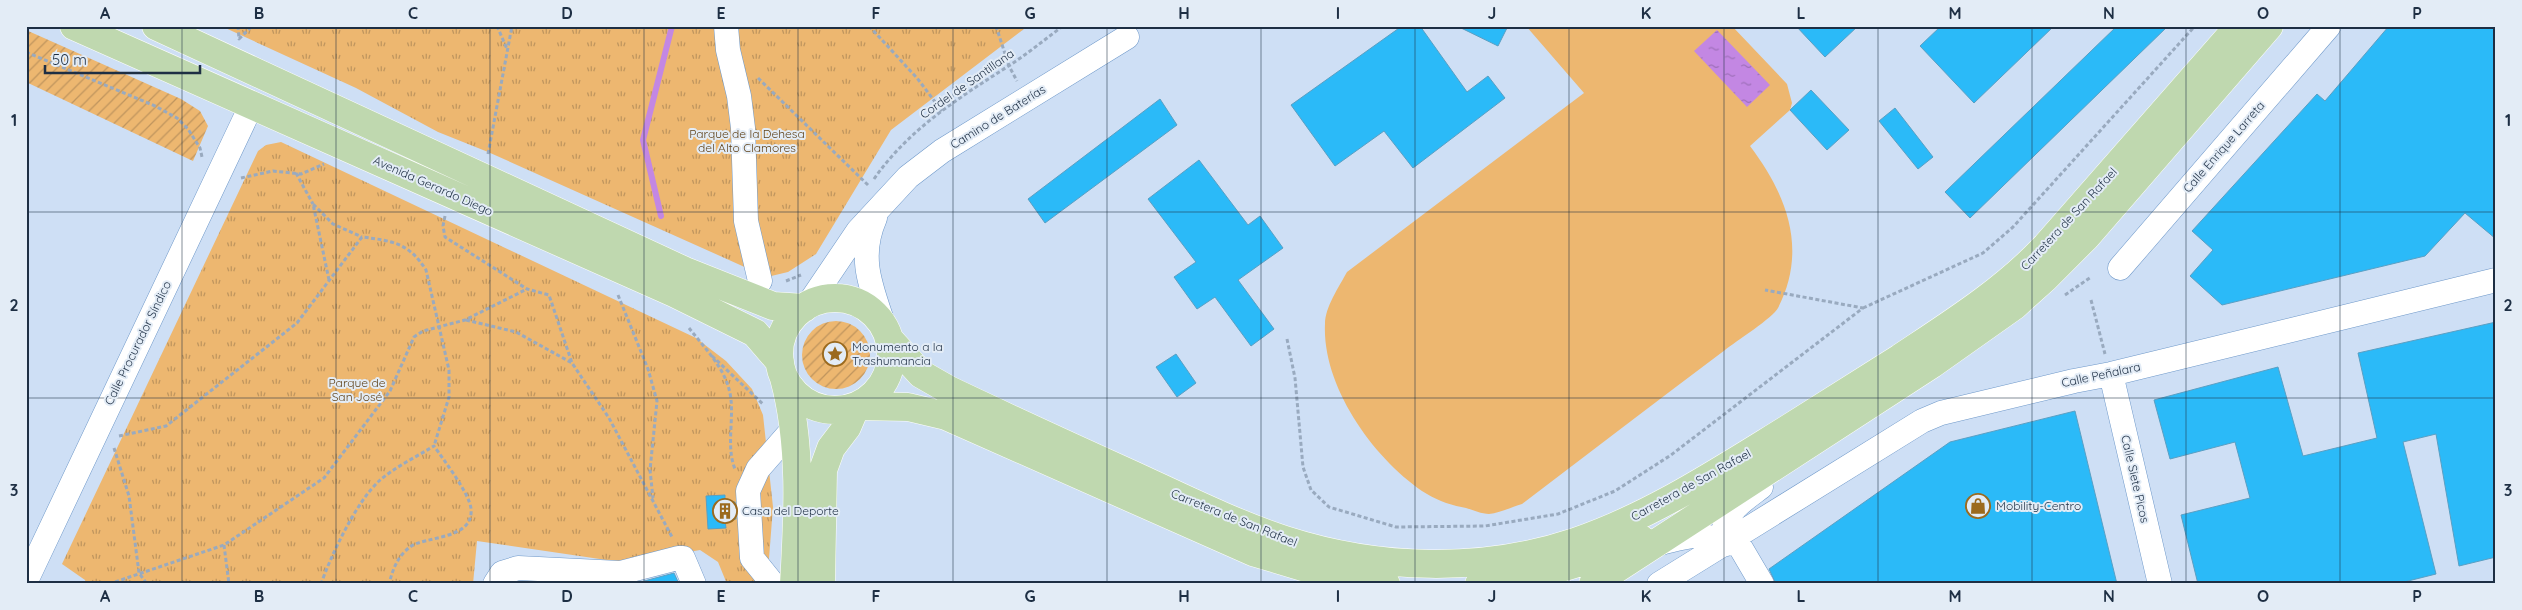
<svg xmlns="http://www.w3.org/2000/svg" width="2522" height="610" font-family="Quicksand,sans-serif">
	<style>
		.grass { fill: url(#grass-tufts) }
		.garden { fill: url(#garden-furrows) }
		.pitch { fill: #edb770 }
		.water { fill: url(#water-ripples) }
		.lines { fill: none; stroke-linecap: round; stroke-linejoin: round }
		.stream { stroke: #c387e3; stroke-width: 6 }
		.building { fill: #2bbaf8; stroke: #5a9fc3 }
		.minor-casing { stroke: #6e98c9; stroke-width: 25 }
		.major-casing { stroke: #fff; stroke-width: 29 }
		.path { stroke: #99aabf; stroke-width: 3; stroke-dasharray: 4 2.5; stroke-linecap: butt }
		.minor { stroke: #fff; stroke-width: 24 }
		.major { stroke: #bfd8af; stroke-width: 28 }
		.grid { fill: none; stroke: #1e2f44; stroke-width: 1; stroke-opacity: 0.55 }
		.labels { text-anchor: middle; stroke-width: 4; stroke-linejoin: round; paint-order: stroke }
		.street-label { font-size: 12px; fill: #1e2f44; stroke: #e3ecf6 }
		.park-label { font-size: 12px; fill: #61431a; stroke: #e3ecf6 }
		.poi-label { font-size: 12px; fill: #1e2f44; stroke: #e3ecf6; text-anchor: start }
		.neatline { fill: none; stroke: #1e2f44; stroke-width: 2 }
		.grid-label { font-size: 16px; text-anchor: middle; font-weight: bold; fill: #1e2f44 }
	</style>
	<defs>
		<pattern id="grass-tufts" width="24" height="20" patternUnits="userSpaceOnUse" patternTransform="scale(1.25)"><rect width="24" height="20" fill="#edb770"/><path d="M3 7l-1-3M5 7V3M7 7l1-3M15 17l-1-3M17 17v-4M19 17l1-3" fill="none" stroke="#bf955e"/></pattern>
		<pattern id="garden-furrows" width="10" height="10" patternUnits="userSpaceOnUse" patternTransform="scale(1.25)"><rect width="10" height="10" fill="#edb770"/><path d="M-1 1l2-2M0 10L10 0M9 11l2-2" fill="none" stroke="#bf955e"/></pattern>
		<pattern id="water-ripples" width="26" height="14" patternUnits="userSpaceOnUse" patternTransform="scale(1.25)"><rect width="26" height="14" fill="#c387e3"/><path d="M2 4q2-2 4 0t4 0M15 11q2-2 4 0t4 0" fill="none" stroke="#9e6fba"/></pattern>
	</defs>
	<rect width="100%" height="100%" fill="#cedff5"/>
	<path class="grass" d="M221 26H1028L891 130 816 254 788 272 767 277 488 152 438 132 356 88Z
		M281 142 696 338 726 361 752 389 763 415 773 507 767 584H727L718 562 700 550 627 563 477 541 473 584H86L85 580 62 564 258 151 266 145Z"/>
	<path class="garden" d="M26 30 181 99 200 111 208 126 193 161 26 82Z
		M802 355a34 34 0 1 1 68 0a34 34 0 1 1-68 0Z"/>
	<path class="pitch" d="M1526 26H1732L1787 84 1792 103 1790 110 1750 146C1787 195 1808 249 1778 308 1774 317 1735 342 1725 350 1657 401 1589 453 1522 504 1512 507 1499 513 1489 514 1482 514 1473 510 1466 508 1454 506 1438 501 1427 494 1375 461 1322 387 1325 324 1325 307 1339 287 1347 272L1584 93Z"/>
	<path class="water" d="M1717 30 1770 85 1747 107 1694 51Z"/>
	<g class="lines">
		<path class="stream" d="M661 216 643 140 672 26"/>
	</g>
	<path class="building" d="M1402 26H1420L1467 92 1488 76 1505 98 1413 168 1384 131 1335 166 1291 105Z
		M1457 26H1508L1498 46Z
		M1796 26H1858L1825 57Z
		M1941 26H2054L1974 103 1920 46Z
		M2117 26H2168L1970 218 1945 192Z
		M2389 26H2496V239L2465 213 2425 256 2222 305 2190 276 2213 250 2192 231 2317 94 2325 101Z
		M1811 90 1849 130 1827 150 1790 110Z
		M1160 99 1177 125 1045 223 1028 199Z
		M1895 108 1933 157 1918 169 1879 121Z
		M1199 160 1248 225 1260 216 1283 248 1238 280 1274 329 1251 346 1215 297 1197 309 1174 277 1196 262 1148 199Z
		M2496 322V557L2459 566 2436 434 2403 442 2436 574 2396 584H2198L2181 515 2250 498 2235 442 2170 459 2154 400 2278 367 2303 456 2377 438 2358 353Z
		M1176 354 1196 383 1177 397 1156 367Z
		M2075 411 2117 584H1776L1769 569 1950 442Z
		M725 495V502H735L736 519 725 520 726 528 708 529 706 496Z
		M674 573 679 584H633Z"/>
	<g class="lines">
		<defs>
			<path id="minor" d="M726 26 728 50 739 96 743 128 746 221 760 281
				M875 218C857 259 872 289 885 329
				M2120 268 2329 26
				M808 305 858 231 908 177 942 151 1127 37
				M2111 374 2160 584
				M1735 538 1762 584
				M1661 543C1686 537 1702 530 1726 544
				M1726 544C1725 540 1723 533 1724 528 1727 510 1748 497 1761 487
				M26 581 251 106
				M495 584 502 573 518 568 620 573 678 558H683L694 584
				M773 584 752 558 748 491 758 469 793 429
				M1659 584 1922 421 1941 413 2074 381 2111 374 2496 280"/>
			<path id="major" d="M74 26 674 293 755 333 780 362
				M156 26 685 271 773 306 804 308
				M779 354a56 56 0 1 1 112 0a56 56 0 1 1-112 0Z
				M889 339 921 374 949 390C1010 419 1071 447 1133 475 1183 498 1233 523 1285 540 1378 570 1482 573 1575 542 1651 516 1718 472 1786 430 1824 406 1862 382 1900 358 1951 324 2004 291 2046 246L2239 26
				M784 378C802 444 798 516 794 584
				M856 406 908 407 946 416 1253 552 1323 573 1386 584
				M821 584 823 470 831 448 847 427 856 406
				M1479 584C1536 578 1589 562 1641 539
				M1593 584 1932 364 2014 306 2045 278 2086 237 2269 26"/>
		</defs>
		<use href="#minor" class="minor-casing"/>
		<use href="#major" class="major-casing"/>
		<path class="path" d="M238 26 239 39 252 26
			M497 26 507 49
			M869 26 917 78 942 111
			M996 26 1009 66 1017 81
			M26 52 155 106 177 118 188 129 200 148 202 157
			M758 78 869 186
			M488 154 512 26
			M296 173 313 204
			M241 178 273 171 301 174 324 164
			M874 179C908 130 957 99 1007 67 1026 55 1044 40 1063 26
			M445 216 443 226 445 237 527 289 549 295 572 363 609 418 672 537
			M329 280 313 204 333 224 362 237
			M786 281 801 275
			M618 295 648 369 657 401 650 470 653 498
			M2065 295 2091 277
			M2091 300 2105 354
			M1863 308 1983 253 2013 227 2195 26
			M466 320 516 332 572 363
			M689 328C703 346 723 366 729 389 736 414 725 445 735 469
			M1287 339 1295 378 1303 467 1311 490 1329 507 1396 527 1485 526 1558 514 1615 491 1671 455 1863 308 1765 290
			M712 356 764 405
			M119 436 166 426 297 323 362 237C393 241 409 243 426 270L449 370V397L434 446
			M114 448 129 496 139 573 147 584
			M224 545 229 584
			M109 584 224 545 324 478 390 391 414 337 423 331 465 320 527 289
			M321 584C331 555 357 501 379 481 395 467 416 457 434 446 443 459 470 494 471 509 474 540 424 536 410 547 397 557 393 569 389 584"/>
		<use href="#minor" class="minor"/>
		<use href="#major" class="major"/>
	</g>
	<path class="grid" d="M182 26V584M336 26V584M490 26V584M644 26V584M798 26V584M953 26V584M1107 26V584M1261 26V584M1415 26V584M1569 26V584M1724 26V584M1878 26V584M2032 26V584M2186 26V584M2340 26V584M26 212H2496M26 398H2496"/>
	<defs>
		<symbol id="sight-ring" viewBox="-11 -11 22 22"><circle r="9.5" fill="#e3ecf6" stroke="#9b6a1e" stroke-width="1.5"/><path d="M0-6L1.8-2.2L6-1.7L2.9 1.2L3.7 5.4L0 3.3L-3.7 5.4L-2.9 1.2L-6-1.7L-1.8-2.2Z" fill="#9b6a1e"/></symbol>
		<symbol id="shop-ring" viewBox="-11 -11 22 22"><circle r="9.5" fill="#e3ecf6" stroke="#9b6a1e" stroke-width="1.5"/><path d="M-5-2.5h2.3a2.7 3.5 0 0 1 5.4 0H5L5.5 6h-11ZM-1.5-2.5h3a1.5 2.3 0 0 0-3 0Z" fill="#9b6a1e"/></symbol>
		<symbol id="building-ring" viewBox="-11 -11 22 22"><circle r="9.5" fill="#e3ecf6" stroke="#9b6a1e" stroke-width="1.5"/><path d="M-4-6H4V6H1V3H-1V6H-4ZM-2.5-4.3h1.7v1.8h-1.7ZM.8-4.3h1.7v1.8H.8ZM-2.5-1h1.7V.8h-1.7ZM.8-1h1.7V.8H.8Z" fill="#9b6a1e"/></symbol>
	</defs>
	<g fill-rule="evenodd">
		<use href="#sight-ring" x="821" y="340" width="28" height="28"/>
		<use href="#shop-ring" x="1964" y="492" width="28" height="28"/>
		<use href="#building-ring" x="711" y="497" width="28" height="28"/>
	</g>
	<g class="labels">
		<g class="street-label">
			<text transform="translate(967 84) rotate(-35)" y="4">Cordel de Santillana</text>
			<text transform="translate(998 117) rotate(-32)" y="4">Camino de Baterías</text>
			<text transform="translate(2224 147) rotate(-49)" y="4">Calle Enrique Larreta</text>
			<text transform="translate(433 186) rotate(24)" y="4">Avenida Gerardo Diego</text>
			<text transform="translate(2069 219) rotate(-47)" y="4">Carretera de San Rafael</text>
			<text transform="translate(138 343) rotate(-64)" y="4">Calle Procurador Síndico</text>
			<text transform="translate(2101 375) rotate(-12)" y="4">Calle Peñalara</text>
			<text transform="translate(2135 479) rotate(77)" y="4">Calle Siete Picos</text>
			<text transform="translate(1691 485) rotate(-29)" y="4">Carretera de San Rafael</text>
			<text transform="translate(1234 518) rotate(22)" y="4">Carretera de San Rafael</text>
		</g>
		<g class="park-label">
			<text x="747" y="138">Parque de la Dehesa<tspan x="747" dy="14">del Alto Clamores</tspan></text>
			<text x="357" y="387">Parque de<tspan x="357" dy="14">San José</tspan></text>
		</g>
		<g class="poi-label">
			<text x="852" y="351">Monumento a la<tspan x="852" dy="14">Trashumancia</tspan></text>
			<text x="1996" y="510">Mobility-Centro</text>
			<text x="742" y="515">Casa del Deporte</text>
		</g>
	</g>
	<rect width="2522" height="610" fill="none" stroke="#e3ecf6" stroke-width="55"/>
	<path d="M45 65v8h155v-8" fill="none" stroke="#1e2f44" stroke-width="2.5"/>
	<text x="52" y="65" font-size="15" fill="#1e2f44" stroke="#e3ecf6" stroke-width="4" paint-order="stroke">50 m</text>
	<rect x="28" y="28" width="2466" height="554" class="neatline"/>
	<g class="grid-label">
		<text x="105" y="19">A</text>
		<text x="259" y="19">B</text>
		<text x="413" y="19">C</text>
		<text x="567" y="19">D</text>
		<text x="721" y="19">E</text>
		<text x="876" y="19">F</text>
		<text x="1030" y="19">G</text>
		<text x="1184" y="19">H</text>
		<text x="1338" y="19">I</text>
		<text x="1492" y="19">J</text>
		<text x="1646" y="19">K</text>
		<text x="1801" y="19">L</text>
		<text x="1955" y="19">M</text>
		<text x="2109" y="19">N</text>
		<text x="2263" y="19">O</text>
		<text x="2417" y="19">P</text>
		<text x="14" y="126">1</text>
		<text x="2508" y="126">1</text>
		<text x="14" y="311">2</text>
		<text x="2508" y="311">2</text>
		<text x="14" y="496">3</text>
		<text x="2508" y="496">3</text>
		<text x="105" y="602">A</text>
		<text x="259" y="602">B</text>
		<text x="413" y="602">C</text>
		<text x="567" y="602">D</text>
		<text x="721" y="602">E</text>
		<text x="876" y="602">F</text>
		<text x="1030" y="602">G</text>
		<text x="1184" y="602">H</text>
		<text x="1338" y="602">I</text>
		<text x="1492" y="602">J</text>
		<text x="1646" y="602">K</text>
		<text x="1801" y="602">L</text>
		<text x="1955" y="602">M</text>
		<text x="2109" y="602">N</text>
		<text x="2263" y="602">O</text>
		<text x="2417" y="602">P</text>
	</g>
</svg>
